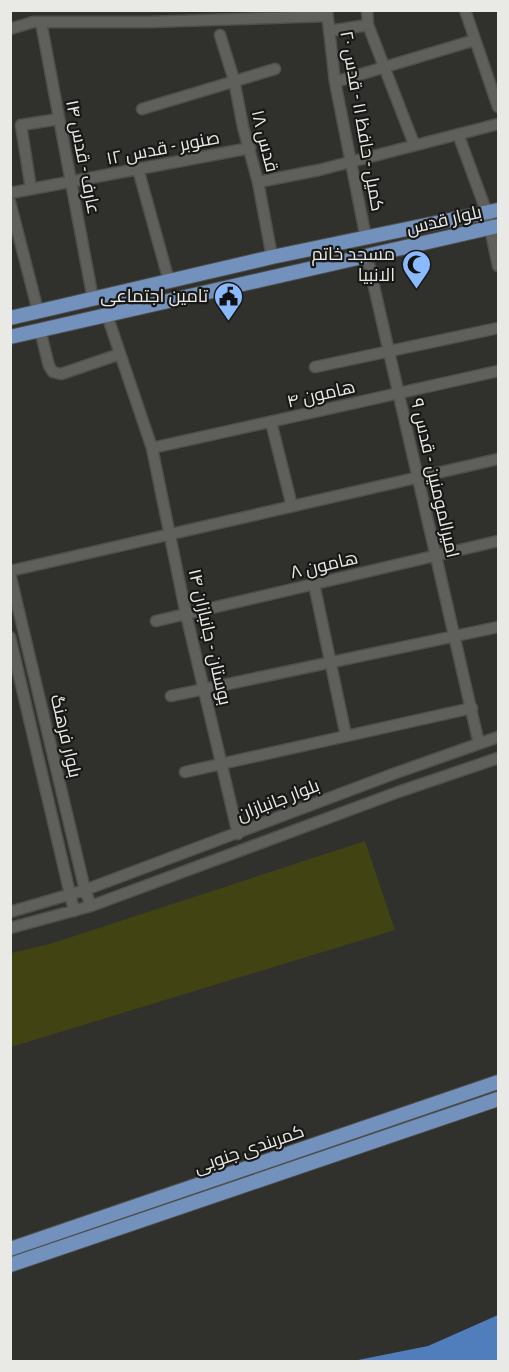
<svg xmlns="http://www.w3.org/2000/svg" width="509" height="1372" font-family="'Roboto Condensed',Cairo,sans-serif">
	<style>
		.green { fill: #424313 }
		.water { fill: #507dbc }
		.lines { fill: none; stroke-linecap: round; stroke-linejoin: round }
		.minor-casing { stroke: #4e4f4b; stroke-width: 13 }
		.major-casing { stroke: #4e4f4b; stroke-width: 16 }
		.minor { stroke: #5f5f5b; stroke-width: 10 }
		.major { stroke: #7291bd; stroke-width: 14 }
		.labels { text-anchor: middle; stroke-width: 4.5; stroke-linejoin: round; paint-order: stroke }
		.street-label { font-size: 18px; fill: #e9e9e6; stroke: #181817 }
		.poi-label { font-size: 18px; fill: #e9e9e6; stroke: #181817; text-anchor: end }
	</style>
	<rect width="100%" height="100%" fill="#30312d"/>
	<path class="green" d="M365 841 395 930 11 1047V953L50 944Z"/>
	<path class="water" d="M498 1315V1361H353L428 1346Z"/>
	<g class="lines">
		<defs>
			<path id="minor" d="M367 10 368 25 414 144
				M465 10 498 107
				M327 11 335 82 366 238
				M41 22 93 299
				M10 29 33 22H149L327 16
				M329 31 368 25
				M220 35 234 80 243 127 258 182 272 257
				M335 82 475 40
				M142 109 275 69
				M458 134 487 213 498 266
				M138 169 169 281
				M258 182 319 170 498 124
				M31 189 21 125 59 119
				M10 193 250 148
				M10 202 38 311
				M367 256 479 744
				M107 315 152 448 186 614 238 834
				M40 330 49 366 53 372 61 374 120 354
				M315 367 498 328
				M271 422 292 506
				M152 448 498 371
				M10 571 498 459
				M10 574 85 890 91 906
				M314 584 346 736
				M156 621 498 541
				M10 637 74 911
				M171 696 498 627
				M185 772 472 708
				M10 912 85 890 393 774 498 737
				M10 928 91 906 398 792 498 758"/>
			<path id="major" d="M10 318 272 257 498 210
				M10 337 498 226
				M10 1249 498 1082
				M10 1265 498 1099"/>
		</defs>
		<use href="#minor" class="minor-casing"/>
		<use href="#major" class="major-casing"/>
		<use href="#minor" class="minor"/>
		<use href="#major" class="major"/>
	</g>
	<defs>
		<symbol id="mosque-pin" viewBox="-11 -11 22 30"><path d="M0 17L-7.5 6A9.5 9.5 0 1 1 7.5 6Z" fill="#8bbafc" stroke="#181817"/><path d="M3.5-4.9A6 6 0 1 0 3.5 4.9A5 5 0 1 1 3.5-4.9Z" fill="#111"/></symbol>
		<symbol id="civic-pin" viewBox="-11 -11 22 30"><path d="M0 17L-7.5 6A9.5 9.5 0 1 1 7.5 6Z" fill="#8bbafc" stroke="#181817"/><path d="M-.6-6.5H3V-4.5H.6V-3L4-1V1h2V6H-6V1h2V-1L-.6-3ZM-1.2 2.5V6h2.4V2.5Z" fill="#111"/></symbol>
	</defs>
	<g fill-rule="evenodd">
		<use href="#mosque-pin" x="400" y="248" width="33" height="45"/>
		<use href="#civic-pin" x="212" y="280" width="33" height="45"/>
	</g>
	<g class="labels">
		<g class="street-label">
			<text transform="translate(362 121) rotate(80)" y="6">کمیل - حافظ ۱۱ - قدس ۲۰</text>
			<text transform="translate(265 141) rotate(76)" y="6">قدس ۱۸</text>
			<text transform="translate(163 148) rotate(-11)" y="6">صنوبر - قدس ۱۲</text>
			<text transform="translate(83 157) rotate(79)" y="6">عارف - قدس ۱۴</text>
			<text transform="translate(444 220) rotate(-13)" y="6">بلوار قدس</text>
			<text transform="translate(321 394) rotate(-13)" y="6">هامون ۴</text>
			<text transform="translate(435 478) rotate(77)" y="6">امیرالمومنین - قدس ۹</text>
			<text transform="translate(324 565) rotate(-13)" y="6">هامون ۸</text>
			<text transform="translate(210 637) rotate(77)" y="6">بوستان - جانبازان ۱۴</text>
			<text transform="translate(66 736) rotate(77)" y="6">بلوار فرهنگ</text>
			<text transform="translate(278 800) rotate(-21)" y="6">بلوار جانبازان</text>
			<text transform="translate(249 1149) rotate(-19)" y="6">کمربندی جنوبی</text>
		</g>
		<g class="poi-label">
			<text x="395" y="260">مسجد خاتم<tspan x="395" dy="21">الانبیا</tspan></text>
			<text x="208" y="302">تامین اجتماعی</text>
		</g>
	</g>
	<rect width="509" height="1372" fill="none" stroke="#e9e9e6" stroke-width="24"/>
</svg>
